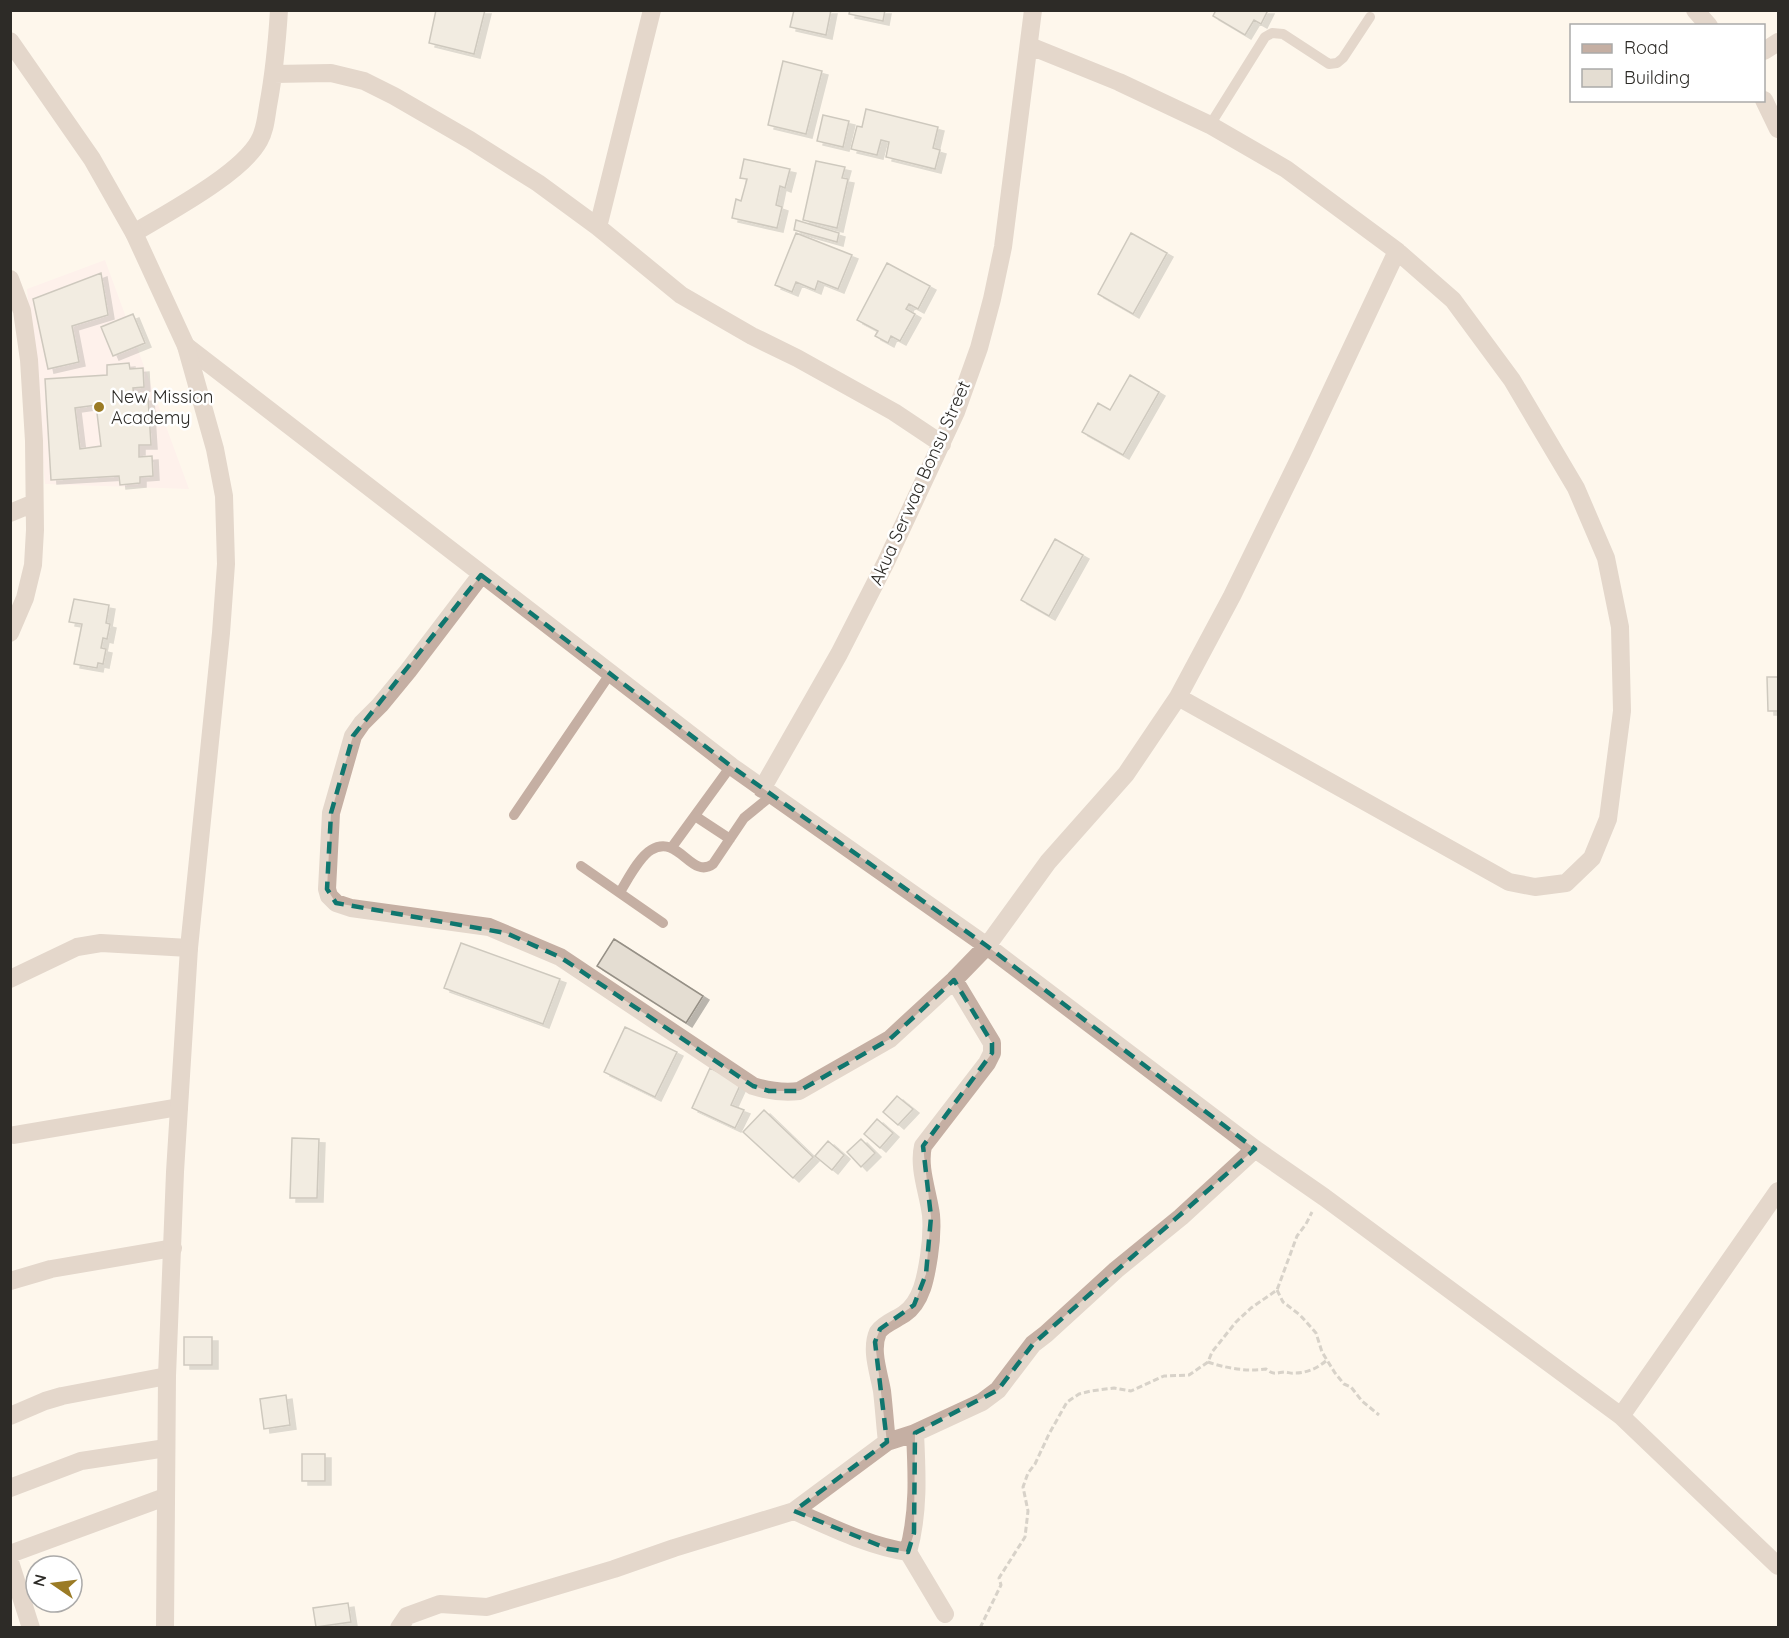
<svg xmlns="http://www.w3.org/2000/svg" width="1789" height="1638" font-family="Quicksand,sans-serif">
	<style>
		.education { fill: #fee8e9 }
		.building { fill: #e4ddd2; stroke: #969086; stroke-width: 1.5; fill-rule: evenodd; filter: url(#shadow) }
		.lines { fill: none; stroke-linecap: round; stroke-linejoin: round }
		.path { stroke: #aaa59d; stroke-width: 3; stroke-dasharray: 6 3; stroke-linecap: butt }
		.service { stroke: #c5afa3; stroke-width: 10 }
		.minor { stroke: #c5afa3; stroke-width: 18 }
		.tertiary { stroke: #c5afa3; stroke-width: 18 }
		.marked { fill: none; stroke: #0f766e; stroke-width: 4.5; stroke-dasharray: 12 8; stroke-linejoin: round }
		.poi-dot { fill: #9b7b25; stroke: #fff; stroke-width: 2 }
		.labels { text-anchor: middle; stroke-width: 5; stroke-linejoin: round; paint-order: stroke }
		.poi-label { font-size: 18px; fill: #2d2b27; stroke: #fff; text-anchor: start }
		.street-label { font-size: 18px; fill: #2d2b27; stroke: #fff }
	</style>
	<defs>
		<filter id="shadow"><feDropShadow dx="6" dy="4" stdDeviation="0" flood-color="#0004"/></filter>
	</defs>
	<rect width="100%" height="100%" fill="#fef7ec"/>
	<path class="education" d="M105 260 189 489 45 484 27 289Z"/>
	<path class="building" d="M436 10H485L474 54 429 43Z
		M794 10H831L826 35 790 27Z
		M850 10H885L883 21 849 14Z
		M1216 10H1268L1261 24 1254 20 1245 35 1213 16Z
		M783 61 822 71 806 134 768 125Z
		M866 109 938 127 933 148 940 150 935 169 886 157 889 142 881 140 877 155 851 149 857 126 862 127Z
		M823 115 849 121 843 147 817 141Z
		M744 159 790 169 785 188 780 186 776 205 782 207 777 228 732 218 736 199 741 201 747 179 740 178Z
		M816 161 845 167 842 178 848 179 837 228 803 220Z
		M796 220 839 233 837 242 794 230Z
		M796 233 852 255 838 289 818 281 815 290 796 282 792 292 775 285Z
		M1131 233 1167 253 1133 314 1098 294Z
		M887 263 930 286 918 309 909 304 906 309 915 314 900 341 891 336 888 343 875 336 878 331 857 320Z
		M101 273 108 315 72 326 79 362 48 369 33 299Z
		M133 314 145 343 113 356 101 327Z
		M129 363 130 369 143 368 144 387 133 388 134 398 148 397 151 445H139V457L152 456 153 476 140 477V483L120 485 119 476 51 480 45 379 107 375V365ZM96 405 101 446 80 449 75 408Z
		M1130 375 1159 392 1123 455 1082 432 1098 403 1110 410Z
		M1055 539 1083 555 1049 616 1021 600Z
		M74 599 109 605 106 623 110 624 107 639 103 638 101 648 106 649 103 664 98 663 97 668 74 664 82 624 69 622Z
		M1767 677H1778V711H1768Z
		M614 939 703 996 686 1023 597 966Z
		M461 943 560 979 543 1024 444 988Z
		M625 1027 677 1052 655 1097 604 1072Z
		M710 1068 741 1083 731 1105 744 1110 735 1128 692 1108Z
		M897 1096 913 1109 898 1125 883 1112Z
		M764 1110 813 1157 793 1178 743 1132Z
		M877 1119 893 1133 880 1148 864 1134Z
		M292 1138 319 1139 317 1198H290Z
		M861 1139 875 1153 861 1167 847 1152Z
		M828 1141 844 1155 832 1170 815 1156Z
		M184 1337H212V1365H184Z
		M286 1395 290 1425 264 1429 260 1399Z
		M302 1454H325V1481H302Z
		M348 1603 351 1622 316 1627 313 1608Z"/>
	<g class="lines">
		<path class="path" d="M1277 1290 1283 1302 1300 1315 1316 1333 1322 1352 1335 1373 1344 1384 1351 1387 1362 1401 1379 1415
			M1208 1362C1225 1368 1247 1372 1266 1369 1273 1375 1276 1373 1284 1372 1288 1372 1291 1374 1295 1373 1307 1373 1318 1368 1327 1360
			M980 1628 1001 1585 999 1578 1025 1537 1028 1511 1023 1487 1028 1473 1035 1464 1049 1434 1067 1402 1079 1394 1091 1391 1114 1388 1131 1391 1164 1376 1189 1375 1208 1362 1212 1352 1236 1322 1251 1308 1277 1290 1297 1236 1306 1224 1312 1212"/>
		<path class="service" d="M1210 125 1265 37 1272 33 1283 34 1329 64 1337 63 1343 58 1370 17
			M514 815 610 674
			M695 816 730 839
			M672 847 731 766
			M581 866 663 923
			M620 892C627 881 639 857 651 850 679 833 691 880 713 864L744 818 771 796"/>
		<path class="minor" d="M1695 10 1709 26
			M1030 46 1119 82 1210 125 1286 169 1397 251 1453 300 1512 380 1576 488 1606 558 1620 627 1622 711 1608 819 1592 858 1566 883 1535 887 1509 882 1178 697
			M1764 51 1778 42
			M274 74 331 73 364 81 394 96 470 140 538 183 598 227 681 295 752 336 797 358 894 412 942 444
			M1764 100 1778 129
			M598 227 652 10
			M134 233C167 213 241 174 259 141 265 131 266 118 268 106 274 74 277 43 279 10
			M10 279 22 311 29 360 34 441 35 530 33 565 25 598 10 633
			M186 346 731 766 987 946 1255 1149 1324 1197 1621 1416 1778 1566
			M10 513 34 503
			M481 575 408 671 380 705 362 723 353 736 331 813 327 889 329 896 336 903 351 908 489 927 560 957 753 1086C769 1091 782 1093 799 1091L890 1039 954 980 987 946 1048 862 1126 774 1178 697 1232 596 1302 453 1397 251
			M762 789 839 654 886 562 956 412 979 348 992 299 1003 247 1033 10
			M10 979 77 947 101 943 189 948
			M14 1135 179 1107
			M10 1281 51 1269 173 1248
			M10 1416 45 1401 62 1396 167 1376
			M1621 1416 1778 1191
			M887 1442C885 1425 884 1408 882 1391 879 1373 870 1350 878 1332 883 1324 897 1319 904 1314 922 1302 926 1276 929 1256 931 1243 932 1227 931 1215 928 1192 918 1168 923 1146L987 1063 992 1053V1043L954 980
			M10 1488 81 1461 166 1448
			M794 1511C831 1527 868 1546 908 1552L945 1614
			M908 1552C919 1513 917 1473 915 1433
			M10 1554 165 1497
			M10 1562 31 1628
			M399 1628 407 1616 440 1604 487 1607 614 1569 674 1548 794 1511 887 1442 915 1433 982 1402 998 1390 1033 1344 1046 1334 1116 1270 1181 1217 1255 1149"/>
		<path class="tertiary" d="M10 41 92 159 134 233 186 346 215 449 224 496 226 564 221 633 189 948 175 1172 167 1376 165 1628"/>
	</g>
	<path d="M0 0H1789V1638H0ZM481 575 731 766 987 946 1255 1149 1033 1344 998 1390 915 1433 914 1533 908 1552 888 1549 794 1511 887 1442 875 1342 880 1329 914 1305 926 1274 931 1217 923 1146 992 1053V1043L954 980 890 1039 799 1091H769L753 1086 560 957 506 933 336 903 327 889 331 813 353 736Z" fill="#fef7ec" fill-opacity=".55" fill-rule="evenodd"/>
	<path class="marked" d="M481 575 731 766 987 946 1255 1149 1033 1344 998 1390 915 1433 914 1533 908 1552 888 1549 794 1511 887 1442 875 1342 880 1329 914 1305 926 1274 931 1217 923 1146 992 1053V1043L954 980 890 1039 799 1091H769L753 1086 560 957 506 933 336 903 327 889 331 813 353 736Z"/>
	<circle class="poi-dot" cx="99" cy="407" r="6"/>
	<g class="labels">
		<g class="poi-label">
			<text x="111" y="403">New Mission<tspan x="111" dy="21">Academy</tspan></text>
		</g>
		<g class="street-label">
			<text transform="translate(920 483) rotate(-66)" y="6">Akua Serwaa Bonsu Street</text>
		</g>
	</g>
	<rect width="1789" height="1638" fill="none" stroke="#2d2b27" stroke-width="24"/>
	<rect x="1570" y="24" width="195" height="78" fill="#ffffff" stroke="#abaaa9" stroke-width="1.5"/>
	<rect x="1582" y="44" width="30" height="9" fill="#c5afa3" stroke="#abaaa9" stroke-width="1.5"/>
	<text x="1624" y="54" font-size="18" fill="#2d2b27">Road</text>
	<rect x="1582" y="69" width="30" height="18" fill="#e4ddd2" stroke="#abaaa9" stroke-width="1.5"/>
	<text x="1624" y="84" font-size="18" fill="#2d2b27">Building</text>
	<g transform="translate(54 1584) rotate(284)"><circle r="28" fill="#ffffff" stroke="#abaaa9" stroke-width="1.5"/>
	<path d="M0-4.5L10 22L0 15L-10 22Z" fill="#9b7b25"/>
	<text y="-9" font-size="16" font-weight="bold" text-anchor="middle" fill="#2d2b27">N</text>
	</g>
</svg>
